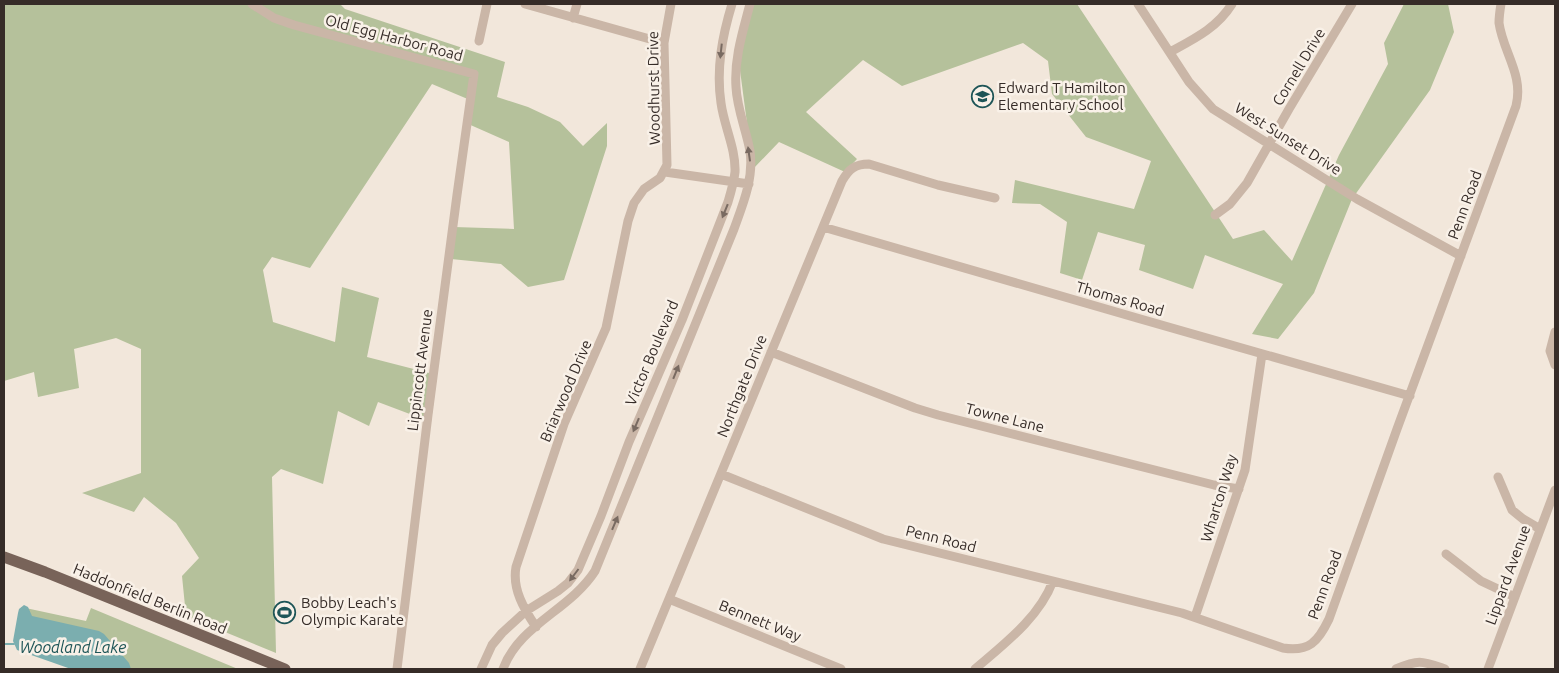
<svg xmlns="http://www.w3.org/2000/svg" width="1559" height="673" font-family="Ubuntu,sans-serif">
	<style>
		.green { fill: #b5c19b }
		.water { fill: #7baeaf }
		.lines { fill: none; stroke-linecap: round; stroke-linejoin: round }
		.stream { stroke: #7baeaf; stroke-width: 2 }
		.minor { stroke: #cab6a7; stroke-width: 9 }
		.major { stroke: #786359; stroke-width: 11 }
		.oneway { fill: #796a61 }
		.labels { text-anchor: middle; stroke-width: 5; stroke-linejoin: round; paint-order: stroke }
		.street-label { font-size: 15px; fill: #362c28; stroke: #f9f1e8 }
		.poi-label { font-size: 15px; fill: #362c28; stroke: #f9f1e8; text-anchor: start }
		.water-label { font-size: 16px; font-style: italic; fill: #1e5557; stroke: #f9f1e8 }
	</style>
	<rect width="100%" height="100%" fill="#f2e7db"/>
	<path class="green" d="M4 4H340L345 9 505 62 497 97 528 107 560 122 583 146 607 123V146L564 280 528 287 501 264 451 259 454 227 514 229 509 142 466 123 470 100 432 84 310 268 272 257 263 270 273 322 335 342 342 287 379 298 367 357 437 375 431 422 378 402 369 426 338 411 323 484 281 469 272 477 276 653 186 616 182 576 199 558 176 523 144 497 134 512 82 493 141 473V349L116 338 74 349 79 388 38 397 34 372 4 381Z
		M752 4H1077L1233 239 1264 230 1292 261 1339 155 1388 64 1384 43 1404 4H1448L1454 32 1430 90 1352 199 1314 293 1278 339 1252 334 1283 284 1205 255 1193 289 1139 270 1145 245 1098 232 1082 280 1060 273 1067 222 1040 204 1012 203 1015 180 1134 209 1151 161 1086 137 1052 94 1048 61 1023 43 902 86 863 60 806 112 857 159 845 172 779 142 753 169 738 55Z
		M21 607 86 621 91 608 238 669H71Z"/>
	<path class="water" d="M24 605 28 607 32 616 99 631 104 634 129 663 131 669H71L17 650 13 641 18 613 19 609Z"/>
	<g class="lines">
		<path class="stream" d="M4 644H14"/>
		<path class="minor" d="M252 4 274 18 294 25 474 74 457 195 428 415 397 669
			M525 4 664 43
			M1138 4 1189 82 1213 109 1357 199 1461 256
			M573 18 577 4
			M479 41 487 4
			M1170 52C1194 39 1217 28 1232 4
			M665 172 749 184
			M1215 215 1230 204 1247 183 1289 109 1352 4
			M823 227 1137 318 1410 396
			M1555 332 1550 351 1555 365
			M771 352 915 408 938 415 1214 485 1239 489
			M721 474 883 539 1182 613 1283 648C1309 652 1318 642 1329 619L1397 429 1516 106C1524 75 1503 52 1499 23 1499 17 1500 10 1501 4
			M1498 477 1512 510 1523 519 1540 529
			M1446 554 1481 581 1515 597
			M669 599 841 669
			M1195 617 1245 470 1262 354
			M536 627C524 609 512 589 516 567L564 424 606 328 628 221 634 203 644 189 660 178 667 165 664 43 671 4
			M481 669 492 645 502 633 526 611 558 591 568 583 578 570 601 516 629 442 682 320 728 202C731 192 734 182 735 172 736 149 724 126 721 103 716 69 722 37 732 4
			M503 669C519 625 570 610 595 571L734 229C743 204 754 178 750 151 746 129 737 109 736 87 734 58 743 31 750 4
			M640 669 842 181C849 169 855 164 869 164L938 185 995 198
			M975 669C1004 644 1039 618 1053 581
			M1396 669C1419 659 1422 661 1445 669
			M1488 669 1555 490"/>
		<path class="major" d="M4 557 45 572 285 669"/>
	</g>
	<defs><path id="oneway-solid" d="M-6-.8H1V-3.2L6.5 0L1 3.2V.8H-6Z" transform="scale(1.25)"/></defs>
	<g class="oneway">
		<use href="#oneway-solid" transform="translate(721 51) rotate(96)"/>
		<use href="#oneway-solid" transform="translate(749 154) rotate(-98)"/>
		<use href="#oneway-solid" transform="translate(725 211) rotate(112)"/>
		<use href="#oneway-solid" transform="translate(676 372) rotate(-68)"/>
		<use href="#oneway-solid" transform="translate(636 425) rotate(113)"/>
		<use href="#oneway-solid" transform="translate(615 523) rotate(-67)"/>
		<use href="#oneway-solid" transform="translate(574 575) rotate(127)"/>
	</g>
	<defs>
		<symbol id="school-ring" viewBox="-11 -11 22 22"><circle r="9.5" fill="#f9f1e8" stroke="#1e5557" stroke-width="1.5"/><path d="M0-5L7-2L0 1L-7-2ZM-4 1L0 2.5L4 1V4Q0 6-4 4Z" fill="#1e5557"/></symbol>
		<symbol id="stadium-ring" viewBox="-11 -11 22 22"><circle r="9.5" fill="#f9f1e8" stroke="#1e5557" stroke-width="1.5"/><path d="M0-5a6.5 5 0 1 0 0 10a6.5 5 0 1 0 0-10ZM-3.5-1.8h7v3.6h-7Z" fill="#1e5557"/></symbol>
	</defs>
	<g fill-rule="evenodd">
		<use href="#school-ring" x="970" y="84" width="25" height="25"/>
		<use href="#stadium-ring" x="272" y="600" width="25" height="25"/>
	</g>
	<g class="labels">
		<g class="street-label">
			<text transform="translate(394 38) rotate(15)" y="5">Old Egg Harbor Road</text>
			<text transform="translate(1299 67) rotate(-59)" y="5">Cornell Drive</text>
			<text transform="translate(654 88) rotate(-91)" y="5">Woodhurst Drive</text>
			<text transform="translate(1288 139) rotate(32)" y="5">West Sunset Drive</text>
			<text transform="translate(1465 205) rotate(-70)" y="5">Penn Road</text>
			<text transform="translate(1120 299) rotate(16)" y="5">Thomas Road</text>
			<text transform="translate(652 353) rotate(-67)" y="5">Victor Boulevard</text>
			<text transform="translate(420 370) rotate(-83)" y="5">Lippincott Avenue</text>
			<text transform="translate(742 386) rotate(-68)" y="5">Northgate Drive</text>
			<text transform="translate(566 391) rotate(-67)" y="5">Briarwood Drive</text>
			<text transform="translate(1005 418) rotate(14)" y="5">Towne Lane</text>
			<text transform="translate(1219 498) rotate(-73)" y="5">Wharton Way</text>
			<text transform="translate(941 539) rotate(14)" y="5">Penn Road</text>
			<text transform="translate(1508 575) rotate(-70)" y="5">Lippard Avenue</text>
			<text transform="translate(1325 585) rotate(-70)" y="5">Penn Road</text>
			<text transform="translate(150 599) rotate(22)" y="5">Haddonfield Berlin Road</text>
			<text transform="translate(760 621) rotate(22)" y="5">Bennett Way</text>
		</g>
		<g class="poi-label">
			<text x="998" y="93">Edward T Hamilton<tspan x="998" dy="17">Elementary School</tspan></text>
			<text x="301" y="608">Bobby Leach's<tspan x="301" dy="17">Olympic Karate</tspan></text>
		</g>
		<g class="water-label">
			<text x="73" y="653">Woodland Lake</text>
		</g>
	</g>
	<rect width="1559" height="673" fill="none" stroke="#362c28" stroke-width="10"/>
</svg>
